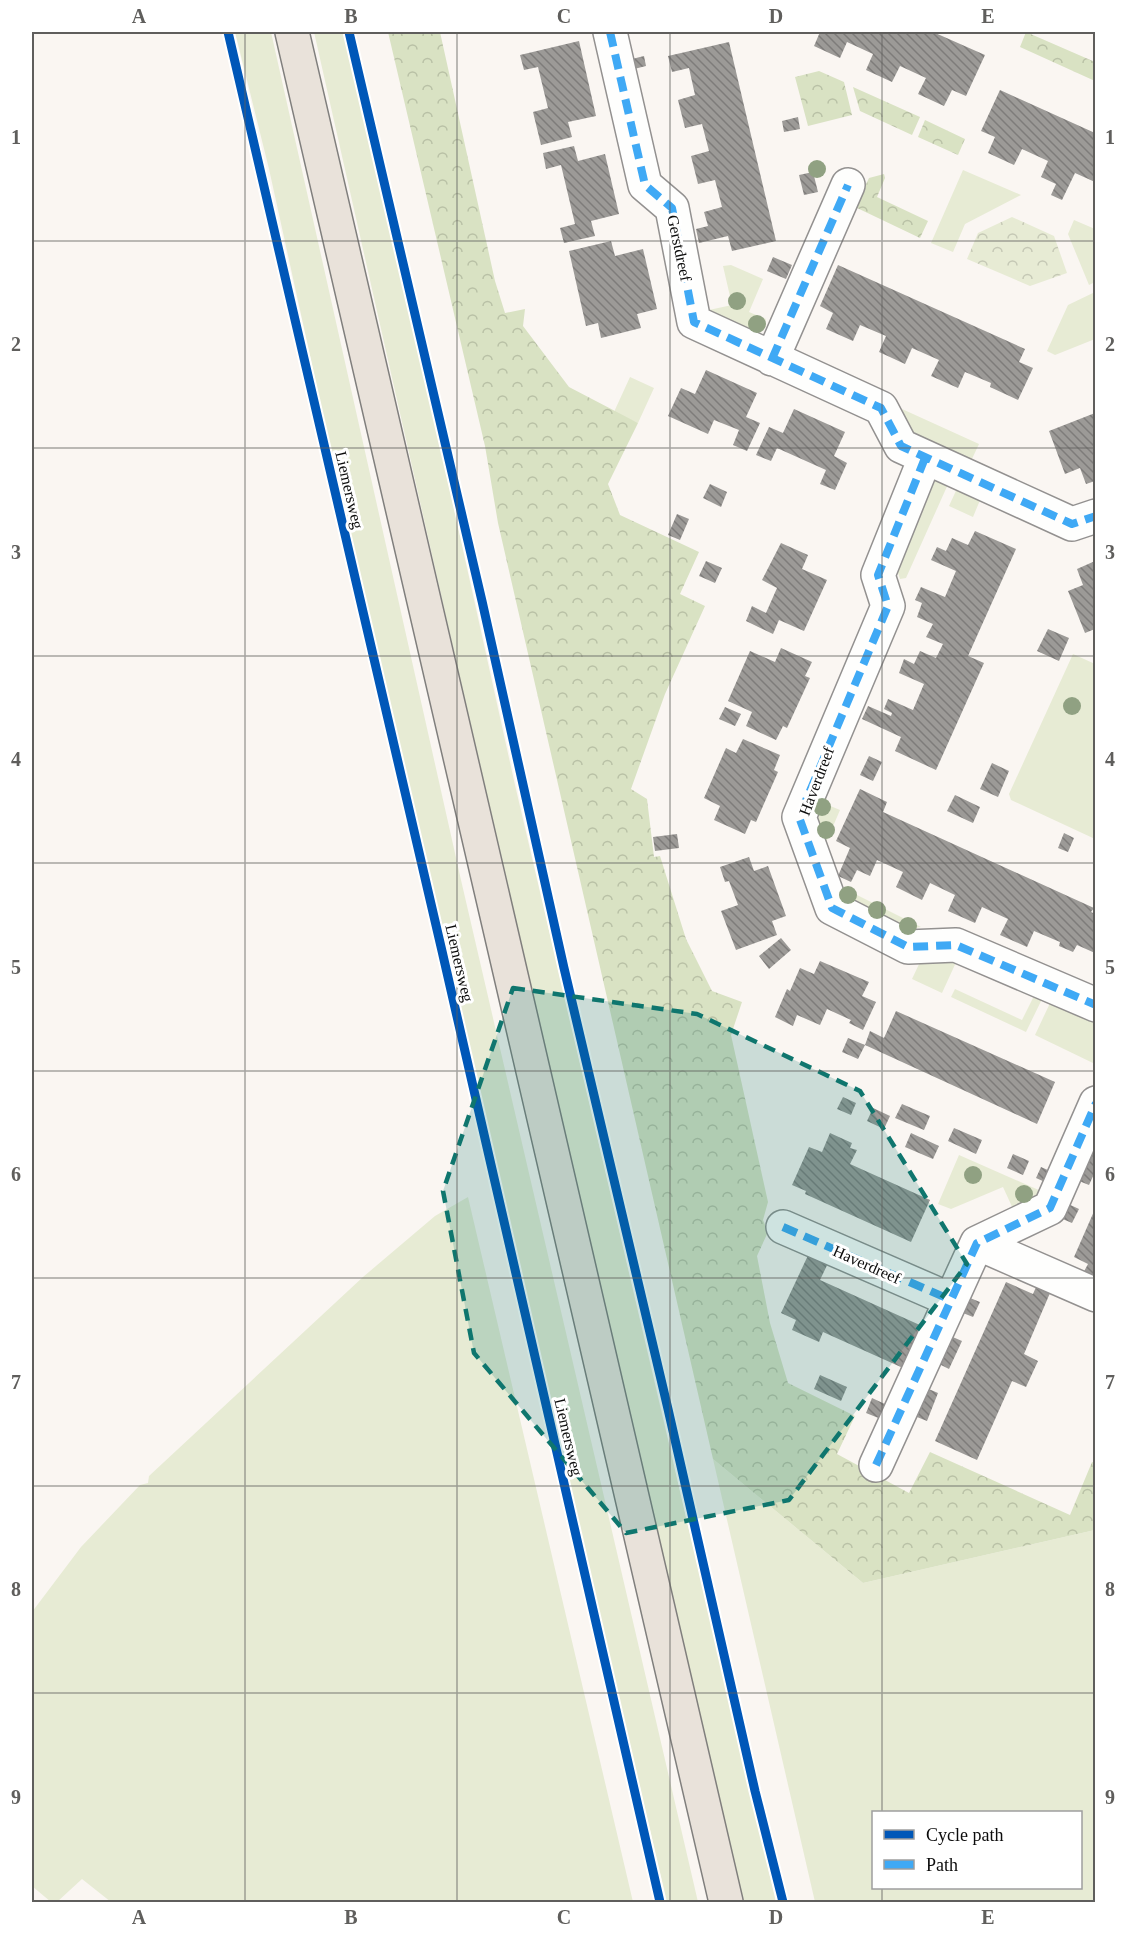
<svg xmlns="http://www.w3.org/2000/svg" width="1127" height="1934" font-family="Georgia,serif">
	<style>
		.grass { fill: #e7ebd4; fill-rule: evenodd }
		.forest { fill: url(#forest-crowns) }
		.park { fill: url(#park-crowns) }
		.building { fill: url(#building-back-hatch) }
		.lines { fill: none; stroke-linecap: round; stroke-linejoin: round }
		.minor-casing { stroke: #939190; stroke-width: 36 }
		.major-casing { stroke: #807f7d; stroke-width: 36 }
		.minor { stroke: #fefefd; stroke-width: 33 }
		.major { stroke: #e9e2da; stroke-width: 33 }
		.quiet { stroke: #3fa9f5; stroke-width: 8; stroke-dasharray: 15 8; stroke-linecap: butt }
		.cycleway-casing { stroke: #fff; stroke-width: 13 }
		.cycleway { stroke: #0057b8; stroke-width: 9 }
		.tree { fill: #90a182 }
		.marked { fill: #0f766e; fill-opacity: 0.2; stroke: #0f766e; stroke-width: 4.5; stroke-dasharray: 12 8; stroke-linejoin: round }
		.grid { fill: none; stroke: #5f5e5c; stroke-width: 1.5; stroke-opacity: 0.55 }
		.labels { text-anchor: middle; stroke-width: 6; stroke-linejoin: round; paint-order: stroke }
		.street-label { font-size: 16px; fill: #0c0c0c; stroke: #fff }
		.neatline { fill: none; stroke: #5f5e5c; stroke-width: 2 }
		.grid-label { font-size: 20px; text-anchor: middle; font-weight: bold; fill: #5f5e5c }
	</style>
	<defs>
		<pattern id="forest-crowns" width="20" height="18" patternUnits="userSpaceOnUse" patternTransform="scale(1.5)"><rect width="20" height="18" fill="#d9e2c3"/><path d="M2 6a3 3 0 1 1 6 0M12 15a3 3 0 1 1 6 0" fill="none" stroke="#b9c1a6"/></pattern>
		<pattern id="park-crowns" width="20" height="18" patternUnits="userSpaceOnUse" patternTransform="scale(1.5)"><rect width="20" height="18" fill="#e7ebd4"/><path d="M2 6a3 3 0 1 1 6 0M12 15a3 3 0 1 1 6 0" fill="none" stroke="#c5c8b5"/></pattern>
		<pattern id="building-back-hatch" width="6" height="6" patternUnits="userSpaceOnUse" patternTransform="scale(1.5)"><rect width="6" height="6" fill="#9c9a97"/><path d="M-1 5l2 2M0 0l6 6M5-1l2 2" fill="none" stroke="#7e7c7a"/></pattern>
	</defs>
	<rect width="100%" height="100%" fill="#faf6f2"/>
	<path class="grass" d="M235 32H271L461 880 698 1902H667L401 769 269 169Z
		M314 32H344L429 396 515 785 776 1902H743L451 639Z
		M963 170 1021 195 965 224 953 252 931 243Z
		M1074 220 1095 229V282L1089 285 1068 234Z
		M731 265 763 279 749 312 766 319C763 326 755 332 746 331 737 329 713 318 709 310L732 305 723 266Z
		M1095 292V339L1055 355 1047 351 1068 305Z
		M630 377 654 388 638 423 614 412Z
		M902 409 979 444 971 461 912 434Z
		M936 480 949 482 906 578 900 579 895 564 929 485Z
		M960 482 983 493 973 517 949 506Z
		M1073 654 1095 664V839L1011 800 1009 794Z
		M816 800 840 810 822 852 811 813Z
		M837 885 921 927 903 930 840 898Z
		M958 958 942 993 912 979 920 962Z
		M955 989 1022 1020 1035 994 1043 997 1026 1032 951 997Z
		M1051 1001 1095 1022V1064L1035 1035Z
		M959 1155 1041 1191 1036 1201 1014 1211 1003 1187 951 1209 938 1204Z
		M468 1197 633 1902H111L82 1879 57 1902H51L32 1886V1612L81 1547 140 1485 148 1483 149 1476 363 1277 435 1216Z
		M713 1459 863 1583 1095 1530V1902H815ZM874 1812H1080V1888H874Z"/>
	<path class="forest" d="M388 32H440L495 281 505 313 525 309 523 326 569 387 638 423 608 484 620 515 699 552 680 594 705 606 665 694 631 789 647 799 654 857 660 856 686 939 712 991 742 1002 731 1035 768 1202 763 1220 768 1232 757 1256 770 1323 788 1383 855 1416 837 1454 909 1493 930 1452 1070 1515 1092 1462 1095 1463V1530L863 1583 713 1459 498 523 485 446Z
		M1026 32 1095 62V81L1020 47Z
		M819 71 844 82 852 115 808 126 795 77Z
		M853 87 920 117 912 135 860 111Z
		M925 120 965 139 958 155 918 137Z
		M884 174 885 178 877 197 928 221 920 238 855 207 869 178Z"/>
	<path class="park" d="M1012 217 1054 236 1067 273 1030 286 967 259 978 233Z"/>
	<path class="building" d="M820 32H933L985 55 966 96 952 90 944 106 918 94 926 78 900 66 892 82 866 70 873 54 847 42 840 58 814 46Z
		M579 41 596 116 568 122 572 137 541 145 533 112 548 108 545 96 538 67 524 70 520 55Z
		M729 42 776 241 732 251 728 236 699 243 696 229 708 226 704 212 722 207 715 180 698 184 691 156 709 151 702 124 685 128 678 100 695 95 689 68 672 72 668 56Z
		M644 56 646 66 634 69 632 59Z
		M1000 90 1095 133V182L1075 173 1062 200 1051 195 1056 184 1041 177 1048 161 1022 149 1014 165 988 153 995 137 981 131Z
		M798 117 800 129 784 132 782 121Z
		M574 146 578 161 605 154 619 214 591 221 595 236 564 243 560 228 575 224 561 165 546 169 543 153Z
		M813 172 818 192 804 195 799 175Z
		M611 241 615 256 643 249 657 309 637 314 641 328 601 338 598 323 586 326 569 251Z
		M773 257 792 265 786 279 767 271Z
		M838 265 1025 349 1019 362 1033 368 1018 400 990 387 991 383 965 372 958 388 931 376 939 360 912 348 905 364 879 352 886 336 860 325 853 341 826 329 833 313 820 306Z
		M706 370 757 393 746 417 760 423 747 451 733 445 739 430 714 420 708 434 668 416 681 388 695 394Z
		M794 409 845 432 834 456 847 463 835 490 820 484 826 470 777 448 771 461 756 455 769 427 783 433Z
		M1095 413V481L1086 484 1080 468 1065 474 1049 431Z
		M710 484 727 492 721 507 703 498Z
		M677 514 689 519 680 540 668 535Z
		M975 531 1016 549 968 656 984 663 936 770 895 751 901 737 862 719 868 706 891 716 892 713 884 709 888 699 913 710 924 684 899 673 904 659 914 664 920 651 936 658 943 644 926 637 933 624 917 617 922 603 915 600 921 587 945 597 956 571 931 560 937 547 946 551 952 538 968 545Z
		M781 543 808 555 802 569 827 580 804 631 779 620 773 634 746 621 752 606 766 613 777 588 762 580Z
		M706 561 722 568 715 583 699 576Z
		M1095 561V629L1085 633 1068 591 1083 585 1077 569Z
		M1048 629 1069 638 1059 661 1037 651Z
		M781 648 812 662 805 676 810 678 787 728 783 726 776 740 746 726 752 712 728 701 750 651 775 662Z
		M725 707 741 714 735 726 719 719Z
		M743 739 780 755 774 770 778 772 756 822 751 820 745 834 714 820 720 806 704 798 726 748 736 753Z
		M869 756 882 762 873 781 860 775Z
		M992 763 1009 771 998 797 980 789Z
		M860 789 887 802 883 812 1094 908 1091 912 1095 914V953L1077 945 1073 952 1059 946 1060 942 1034 931 1027 947 1000 935 1008 919 982 907 975 923 948 911 955 895 930 883 922 900 896 887 903 872 877 860 870 876 857 870 851 882 838 876 850 848 836 841Z
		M955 795 980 807 973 823 947 811Z
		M1064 833 1074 838 1068 852 1058 848Z
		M677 834 679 848 655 851 653 837Z
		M749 857 754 871 768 866 786 916 772 921 777 935 736 950 721 911 738 905 729 881 725 882 720 867Z
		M781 938 791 950 769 969 759 956Z
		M820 961 869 982 862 996 876 1002 863 1030 849 1023 851 1020 827 1009 820 1025 797 1015 793 1026 775 1017 787 989 790 991 800 968 814 974Z
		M896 1011 1055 1082 1037 1124 865 1045 870 1031 884 1038Z
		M848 1038 865 1045 858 1059 842 1052Z
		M843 1097 856 1103 851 1115 837 1109Z
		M902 1104 930 1116 924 1130 895 1118Z
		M873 1108 890 1116 884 1129 867 1121Z
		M954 1128 982 1140 976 1154 948 1141Z
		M830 1133 852 1143 850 1148 857 1150 850 1164 930 1200 911 1242 805 1194 806 1191 792 1185 809 1147 822 1152Z
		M911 1133 939 1146 933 1159 905 1147Z
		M1088 1150 1095 1153V1172L1089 1185 1074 1179Z
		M1013 1154 1029 1161 1023 1175 1007 1168Z
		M1041 1167 1050 1171 1045 1182 1036 1178Z
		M1064 1202 1079 1209 1072 1223 1058 1217Z
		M1095 1209V1284L1081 1277 1088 1264 1074 1257Z
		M811 1249 831 1257 820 1280 922 1326 903 1368 823 1332 819 1342 792 1330 796 1320 781 1313Z
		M1039 1280 1053 1286 1024 1354 1038 1361 1026 1387 1012 1381 977 1460 935 1441 1006 1282 1033 1294Z
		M965 1296 980 1302 973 1317 958 1311Z
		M948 1335 962 1341 949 1369 935 1362Z
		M820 1375 847 1387 841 1401 814 1389Z
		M924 1387 938 1393 927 1421 912 1415Z
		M872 1398 887 1405 881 1419 866 1413Z"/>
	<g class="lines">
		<defs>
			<path id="minor" d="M610 32 645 185 672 208 694 322 881 408 901 446 1072 524 1096 516
				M772 359 848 185
				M925 458 878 575 888 606 799 817 832 908 908 947 956 945 1096 1005
				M783 1227 951 1300
				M977 1243 1096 1295
				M876 1465 977 1243 1050 1208 1096 1103"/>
			<path id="major" d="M292 32 726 1902"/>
		</defs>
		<use href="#minor" class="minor-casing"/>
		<use href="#major" class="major-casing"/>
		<use href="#minor" class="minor"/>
		<use href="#major" class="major"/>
		<path class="quiet" d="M610 32 645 185 672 208 694 322 881 408 901 446 1072 524 1096 516
			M772 359 848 185
			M925 458 878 575 888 606 799 817 832 908 908 947 956 945 1096 1005
			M783 1227 951 1300
			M876 1465 977 1243 1050 1208 1096 1103"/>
		<defs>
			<path id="cycleway" d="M228 32 442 951 660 1902
				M349 32 482 601 564 968 668 1409 755 1791 783 1902"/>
		</defs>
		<use href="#cycleway" class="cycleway-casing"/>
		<use href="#cycleway" class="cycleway"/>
	</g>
	<g class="tree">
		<circle cx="817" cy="169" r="9"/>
		<circle cx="737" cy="301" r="9"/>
		<circle cx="757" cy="324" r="9"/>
		<circle cx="1072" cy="706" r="9"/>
		<circle cx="822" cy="807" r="9"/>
		<circle cx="826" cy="830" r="9"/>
		<circle cx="848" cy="895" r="9"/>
		<circle cx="877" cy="910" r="9"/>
		<circle cx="908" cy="926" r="9"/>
		<circle cx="973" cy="1175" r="9"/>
		<circle cx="1024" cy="1194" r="9"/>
	</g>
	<path class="marked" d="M513 988 697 1014 860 1091 967 1264 789 1500 626 1533 474 1353 443 1191Z"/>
	<path class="grid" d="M245 32V1902M457 32V1902M670 32V1902M882 32V1812M32 241H1096M32 448H1096M32 656H1096M32 863H1096M32 1071H1096M32 1278H1096M32 1486H1096M32 1693H1096M882 1888V1902"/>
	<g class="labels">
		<g class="street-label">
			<text transform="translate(680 248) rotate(78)" y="6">Gerstdreef</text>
			<text transform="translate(350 490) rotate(77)" y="6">Liemersweg</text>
			<text transform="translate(816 781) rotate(-69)" y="6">Haverdreef</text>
			<text transform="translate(460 963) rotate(77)" y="6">Liemersweg</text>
			<text transform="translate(867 1264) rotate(24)" y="6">Haverdreef</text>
			<text transform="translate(569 1437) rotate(77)" y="6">Liemersweg</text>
		</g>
	</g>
	<rect width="1127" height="1934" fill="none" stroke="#ffffff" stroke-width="66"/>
	<rect x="872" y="1811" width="210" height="78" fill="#ffffff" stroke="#9e9e9e" stroke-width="1.5"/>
	<rect x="884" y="1830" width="30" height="9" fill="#0057b8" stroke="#9e9e9e" stroke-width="1.5"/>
	<text x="926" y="1841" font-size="18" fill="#0c0c0c">Cycle path</text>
	<rect x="884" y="1860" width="30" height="9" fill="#3fa9f5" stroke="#9e9e9e" stroke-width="1.5"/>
	<text x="926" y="1871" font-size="18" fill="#0c0c0c">Path</text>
	<rect x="33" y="33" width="1061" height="1868" class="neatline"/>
	<g class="grid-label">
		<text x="139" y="23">A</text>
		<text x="351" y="23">B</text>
		<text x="564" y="23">C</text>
		<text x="776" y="23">D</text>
		<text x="988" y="23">E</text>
		<text x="16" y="144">1</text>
		<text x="1110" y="144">1</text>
		<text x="16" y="351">2</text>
		<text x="1110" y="351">2</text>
		<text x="16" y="559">3</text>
		<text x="1110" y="559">3</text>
		<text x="16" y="766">4</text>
		<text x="1110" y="766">4</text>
		<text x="16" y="974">5</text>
		<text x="1110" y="974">5</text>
		<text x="16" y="1181">6</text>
		<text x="1110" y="1181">6</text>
		<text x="16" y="1389">7</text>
		<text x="1110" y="1389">7</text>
		<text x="16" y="1596">8</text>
		<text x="1110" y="1596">8</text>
		<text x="16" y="1804">9</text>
		<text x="1110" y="1804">9</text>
		<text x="139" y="1924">A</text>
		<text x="351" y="1924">B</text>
		<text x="564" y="1924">C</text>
		<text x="776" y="1924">D</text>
		<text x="988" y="1924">E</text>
	</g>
</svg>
